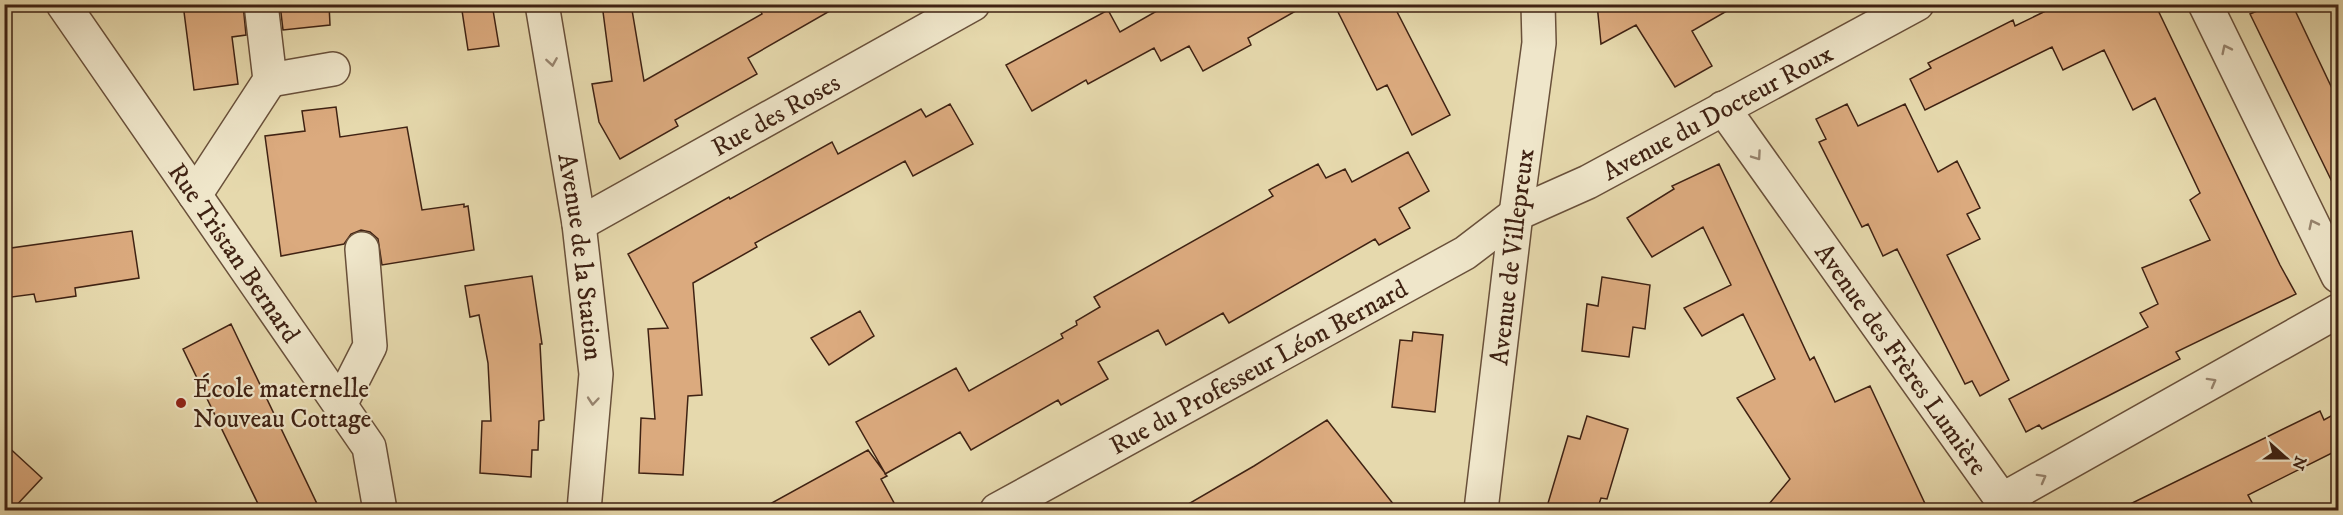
<svg xmlns="http://www.w3.org/2000/svg" width="2343" height="515" font-family="'IM FELL DW Pica',serif">
	<style>
		.building { fill: #dbaa7e; stroke: #3f2213; stroke-width: 1.5 }
		.lines { fill: none; stroke-linecap: round; stroke-linejoin: round }
		.minor-casing { stroke: #69503a; stroke-width: 36 }
		.minor { stroke: #efe6ca; stroke-width: 33 }
		.oneway { stroke: #97846e }
		.poi-dot { fill: #8f2418; stroke: #efe6ca; stroke-width: 2 }
		.labels { text-anchor: middle; stroke-width: 4.5; stroke-linejoin: round; paint-order: stroke }
		.street-label { font-size: 26px; fill: #3f2213; stroke: #efe6ca }
		.poi-label { font-size: 26px; fill: #3f2213; stroke: #efe6ca; text-anchor: start }
	</style>
	<rect width="100%" height="100%" fill="#e6d9ad"/>
	<filter id="stains"><feTurbulence type="fractalNoise" baseFrequency=".00333" numOctaves="4"/><feColorMatrix values="0 0 0 0 .2 0 0 0 0 .09 0 0 0 0 .02 0 0 0 .5 -.17"/></filter>
	<radialGradient id="worn" r=".72"><stop offset=".6" stop-color="#630" stop-opacity="0"/><stop offset="1" stop-color="#630" stop-opacity=".3"/></radialGradient>
	<path class="building" d="M183 4H243L246 35 232 37 238 84 194 90Z
		M280 4H329L330 25 283 30Z
		M461 4H492L499 46 468 50Z
		M602 4H631L644 81 762 14 757 4H842L748 58 757 74 675 120 678 126 620 159 599 122 592 84 612 81Z
		M1169 4H1308L1248 38 1251 45 1203 71 1189 46 1161 61 1154 48 1088 84 1086 80 1032 111 1006 65 1108 10 1120 32Z
		M1334 4H1393L1450 115 1412 135 1387 85 1377 90Z
		M1597 4H1739L1692 31 1712 66 1675 87 1636 25 1601 44Z
		M2060 4H2155L2280 265 2296 294 2176 352 2180 359 2106 397 2042 429 2039 425 2026 432 2009 399 2148 327 2140 313 2158 304 2142 268 2210 240 2190 200 2200 193 2155 98 2133 110 2104 50 2063 70 2052 47 1925 110 1910 79 1931 68 1928 63 2013 20 2015 26Z
		M2273 4H2292L2338 101V194L2250 14Z
		M950 104 973 144 913 176 905 161 755 243 757 247 693 283 702 395 688 396 683 475 639 473 641 418 655 419 648 329 668 328 628 254 729 197 730 199 832 142 838 154 921 109 926 117Z
		M1847 104 1858 126 1905 104 1938 172 1957 161 1980 208 1967 214 1980 239 1947 255 2009 380 1980 396 1972 381 1965 384 1897 249 1883 256 1868 224 1862 227 1819 142 1826 139 1816 119Z
		M336 107 340 137 407 127 422 210 464 204V207L468 206 474 250 382 265 378 239 370 232 361 230 351 234 344 244 281 256 265 136 305 131 302 111Z
		M1408 152 1429 191 1399 208 1410 228 1379 245 1375 239 1229 323 1223 313 1166 345 1158 330 1098 362 1108 379 1061 405 1058 400 971 450 960 432 885 474 887 476 881 479 898 510H759L868 450 885 473 856 422 956 368 969 391 1063 338 1061 334 1077 325 1076 321 1100 307 1094 297 1273 196 1269 190 1318 164 1326 178 1345 169 1352 182Z
		M1719 164 1810 360 1814 357 1835 402 1870 386 1928 510H1764L1790 479 1737 398 1775 379 1743 314 1702 336 1684 308 1731 285 1703 227 1652 257 1627 218 1674 189 1672 186Z
		M132 231 139 278 75 288 76 296 36 302 34 294 4 298V249Z
		M532 276 542 344H540L544 420 539 421 538 450H532L531 477 480 473 482 421H491L488 363 479 315 470 317 465 286Z
		M1602 277 1650 285 1645 329 1633 327 1629 357 1582 351 1587 304 1598 306Z
		M860 311 874 336 829 365 811 338Z
		M231 324 320 510H261L183 349Z
		M1413 332 1443 335 1435 412 1392 407 1400 340 1412 341Z
		M2320 411 2324 420 2338 412V450L2248 495 2256 510H2118Z
		M1587 416 1628 429 1607 499 1601 498 1597 510H1546L1568 436 1580 439Z
		M1327 420 1398 510H1178L1254 466Z
		M4 443 42 478 12 510H4Z"/>
	<g class="lines">
		<defs>
			<g id="minor">
				<path id="s1" d="M63 4 369 447 380 510"/>
				<path id="s2" d="M542 4 579 224 596 374 584 510"/>
				<path d="M2205 4 2338 276"/>
				<path d="M270 80 333 69"/>
				<path id="s3" d="M1723 108 2002 500 2338 311"/>
				<path d="M195 195 270 80 261 4"/>
				<path id="s4" d="M579 224 973 4"/>
				<path d="M340 405 370 346 362 249"/>
				<path id="s5" d="M997 510 1465 253 1516 214 1588 182 1917 4"/>
				<path id="s6" d="M1481 510 1516 214 1539 43 1538 4"/>
			</g>
		</defs>
		<use href="#minor" class="minor-casing"/>
		<use href="#minor" class="minor"/>
	</g>
	<defs><path id="oneway-chevron" d="M-2-3.5L2.5 0L-2 3.5" fill="none" stroke-width="1.6" stroke-linecap="round" stroke-linejoin="round" transform="scale(1.5)"/></defs>
	<g class="oneway">
		<use href="#oneway-chevron" transform="translate(2226 49) rotate(-116)"/>
		<use href="#oneway-chevron" transform="translate(552 62) rotate(81)"/>
		<use href="#oneway-chevron" transform="translate(1757 156) rotate(55)"/>
		<use href="#oneway-chevron" transform="translate(2313 224) rotate(-116)"/>
		<use href="#oneway-chevron" transform="translate(2212 382) rotate(-29)"/>
		<use href="#oneway-chevron" transform="translate(593 401) rotate(95)"/>
		<use href="#oneway-chevron" transform="translate(2042 478) rotate(-29)"/>
	</g>
	<circle class="poi-dot" cx="181" cy="403" r="6"/>
	<g class="labels">
		<g class="street-label">
			<text dy="9" stroke="none"><textPath href="#s5" startOffset="824">Avenue du Docteur Roux</textPath></text>
			<text dy="9" stroke="none"><textPath href="#s4" startOffset="225">Rue des Roses</textPath></text>
			<text dy="9" stroke="none"><textPath href="#s1" startOffset="302">Rue Tristan Bernard</textPath></text>
			<text dy="9" stroke="none"><textPath href="#s2" startOffset="256">Avenue de la Station</textPath></text>
			<text dy="9" stroke="none"><textPath href="#s6" startOffset="255">Avenue de Villepreux</textPath></text>
			<text dy="9" stroke="none"><textPath href="#s3" startOffset="308">Avenue des Frères Lumière</textPath></text>
			<text dy="9" stroke="none"><textPath href="#s5" startOffset="298">Rue du Professeur Léon Bernard</textPath></text>
		</g>
		<g class="poi-label">
			<text x="193" y="397">École maternelle<tspan x="193" dy="30">Nouveau Cottage</tspan></text>
		</g>
	</g>
	<rect width="2343" height="515" fill="none" stroke="#e6d9ad" stroke-width="24"/>
	<rect x="6" y="6" width="2331" height="503" fill="none" stroke="#3f2213" stroke-width="3"/>
	<rect x="12" y="12" width="2319" height="491" fill="none" stroke="#3f2213" stroke-width="1.5"/>
	<g transform="translate(2286 458) rotate(111)" stroke="#efe6ca" stroke-width="4.5" paint-order="stroke">
	<path d="M0-4.5L10 22L0 15L-10 22Z" fill="#3f2213"/>
	<text y="-9" font-size="16" font-weight="bold" text-anchor="middle" fill="#3f2213">N</text>
	</g>
	<rect width="100%" height="100%" filter="url(#stains)"/>
	<rect width="100%" height="100%" fill="url(#worn)"/>
</svg>
